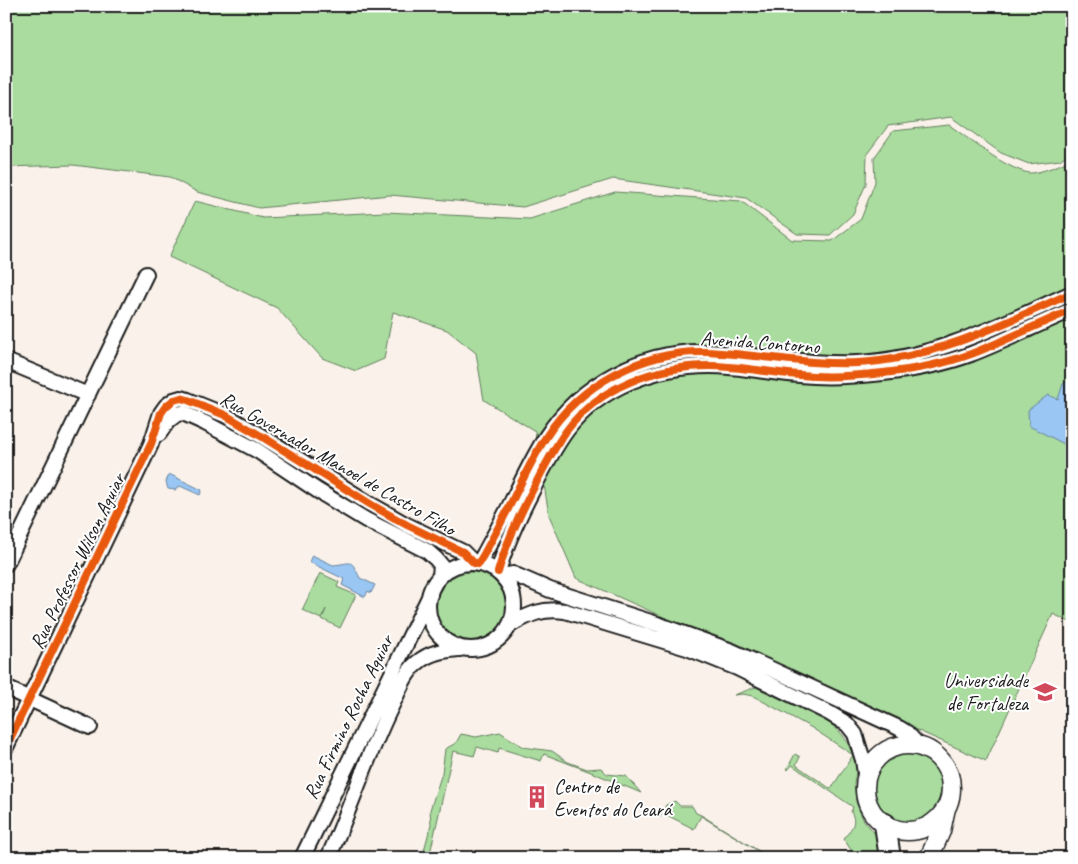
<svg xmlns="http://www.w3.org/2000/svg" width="1078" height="864" font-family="Caveat,sans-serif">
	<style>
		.green { fill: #a9dc9e; stroke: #627c5d }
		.water { fill: #99c6f3; stroke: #67829d }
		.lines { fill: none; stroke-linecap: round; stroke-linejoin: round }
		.minor-casing { stroke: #1c1c1c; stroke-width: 18 }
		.major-casing { stroke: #1c1c1c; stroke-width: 21 }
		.highway-casing { stroke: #1c1c1c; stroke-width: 24 }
		.minor { stroke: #fff; stroke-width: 14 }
		.major { stroke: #fff; stroke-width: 18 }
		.highway { stroke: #fff; stroke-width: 20 }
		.cycleway-casing { stroke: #fff; stroke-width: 11 }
		.cycleway { stroke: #e8590c; stroke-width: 8 }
		.labels { text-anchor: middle; stroke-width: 4; stroke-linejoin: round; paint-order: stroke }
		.street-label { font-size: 20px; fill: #1c1c1c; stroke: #fff }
		.poi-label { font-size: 20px; fill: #1c1c1c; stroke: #fff; text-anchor: end }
	</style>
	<rect width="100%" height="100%" fill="#faf2ea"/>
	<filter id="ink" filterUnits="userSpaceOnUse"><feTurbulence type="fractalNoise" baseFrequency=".02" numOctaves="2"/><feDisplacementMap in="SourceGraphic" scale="10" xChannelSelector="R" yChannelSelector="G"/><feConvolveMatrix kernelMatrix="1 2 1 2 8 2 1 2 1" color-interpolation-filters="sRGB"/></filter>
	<g filter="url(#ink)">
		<path class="green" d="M6 6H1072V150L1060 160 1029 164 1001 153 951 117 888 126 867 154 866 184 853 214 830 235 797 234 746 198 613 179 523 207 390 195 259 208 197 192 170 177 73 165 6 167Z
			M949 125C970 139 1004 168 1029 173 1037 174 1065 164 1072 158V623L1053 614 986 761 576 578 549 515 535 431 484 400 476 353 447 330 393 312 384 359 356 371 322 358 277 308 169 257 195 201 263 218 385 212 530 219 615 192 741 201 792 240 832 241 861 219 875 182 874 158 893 131Z
			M436 607a35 35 0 1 1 70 0a35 35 0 1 1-70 0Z
			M320 573 339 582 337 587 356 595 340 628 322 619 326 609 321 619 302 610Z
			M756 687 826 721C839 729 846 737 851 751L855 752 857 766 854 783 856 802 863 819 876 835 882 858H856L844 839C850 829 858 824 851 812L853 807 792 765 788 770 787 769 795 754 800 757 796 765 831 789 853 755 812 728 753 696 743 694 734 695Z
			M500 732 523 747 552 751 568 762 587 769 601 768 607 774 626 776 641 793 596 774 544 754 541 761 499 748 498 753 477 747 474 756 453 751 429 858H422L431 824 430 810 442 773 445 749 456 743 461 734 476 737Z
			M874 788a35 35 0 1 1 70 0a35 35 0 1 1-70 0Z
			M675 801 680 806H692L696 813 701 815 770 858 701 816 694 829 663 813 659 818 666 805Z"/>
		<path class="water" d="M1072 379V448L1029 426 1028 410 1048 395 1058 399 1063 384Z
			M169 474 202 490 200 495 180 486 175 490 168 489 166 482Z
			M312 555 333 565C354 563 350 558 360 578L375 585 371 593 368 591 365 597 342 585 344 579 309 562Z"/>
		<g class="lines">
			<defs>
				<path id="minor" d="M6 361 88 395
					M159 434 168 421 177 414 183 413 205 423 258 451 318 491 366 520 427 551 436 559 441 565 440 576
					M428 606a43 43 0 1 1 86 0a43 43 0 1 1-86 0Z
					M6 564 146 274
					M478 564 484 554C494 536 503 519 512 501 523 479 533 457 546 437 580 384 643 350 706 352 757 354 806 365 857 363 933 360 1004 323 1072 293
					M498 572C506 543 519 516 533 489 543 469 553 449 567 430 600 386 656 366 710 366 740 366 770 373 800 375 827 378 856 376 883 373 912 370 944 364 971 354 1005 341 1038 324 1072 310
					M502 576 513 574 550 590 657 624 732 651 899 728 907 733 919 746
					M510 625C530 614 542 608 565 611L687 648 737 668 829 713 847 724 855 734 863 760 866 780
					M6 688 90 727
					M6 747 151 444 161 413 166 406 174 400 181 398 188 400 225 415 266 439 370 504 407 525 463 552 474 563
					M302 858 430 595
					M328 858C351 808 367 755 392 705 399 691 405 673 417 663 430 652 444 650 460 649"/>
				<path id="major" d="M865 788a43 43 0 1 1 86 0a43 43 0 1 1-86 0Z
					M929 858 941 831 946 808"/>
				<path id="highway" d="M885 824 890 858"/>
			</defs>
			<use href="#minor" class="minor-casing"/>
			<use href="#major" class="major-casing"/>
			<use href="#highway" class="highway-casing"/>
			<use href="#minor" class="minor"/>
			<use href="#major" class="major"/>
			<use href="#highway" class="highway"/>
			<defs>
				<path id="cycleway" d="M478 564 484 554C494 536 503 519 512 501 523 479 533 457 546 437 580 384 643 350 706 352 757 354 806 365 857 363 933 360 1004 323 1072 293
					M498 572C506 543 519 516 533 489 543 469 553 449 567 430 600 386 656 366 710 366 740 366 770 373 800 375 827 378 856 376 883 373 912 370 944 364 971 354 1005 341 1038 324 1072 310
					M6 747 151 444 161 413 166 406 174 400 181 398 188 400 225 415 266 439 370 504 407 525 463 552 474 563"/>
			</defs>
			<use href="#cycleway" class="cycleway-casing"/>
			<use href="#cycleway" class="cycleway"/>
		</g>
	</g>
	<defs>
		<symbol id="university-bare" viewBox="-9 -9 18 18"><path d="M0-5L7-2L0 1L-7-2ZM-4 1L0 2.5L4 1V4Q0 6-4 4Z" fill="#d1495b" stroke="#fff" stroke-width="2.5" paint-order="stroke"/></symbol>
		<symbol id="building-bare" viewBox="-9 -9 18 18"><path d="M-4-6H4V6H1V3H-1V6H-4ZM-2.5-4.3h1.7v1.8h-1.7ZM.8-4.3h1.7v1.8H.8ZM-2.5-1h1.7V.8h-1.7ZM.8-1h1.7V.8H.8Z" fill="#d1495b" stroke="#fff" stroke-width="2.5" paint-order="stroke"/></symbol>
	</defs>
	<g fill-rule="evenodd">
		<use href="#university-bare" x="1029" y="676" width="32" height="32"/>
		<use href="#building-bare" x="521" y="781" width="32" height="32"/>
	</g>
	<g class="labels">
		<g class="street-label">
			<text transform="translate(760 342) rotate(4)" y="7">Avenida Contorno</text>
			<text transform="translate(338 463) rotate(30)" y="7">Rua Governador Manoel de Castro Filho</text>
			<text transform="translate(77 561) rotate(-64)" y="7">Rua Professor Wilson Aguiar</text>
			<text transform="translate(348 717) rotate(-64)" y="7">Rua Firmino Rocha Aguiar</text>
		</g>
		<g class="poi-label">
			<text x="1028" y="687">Universidade<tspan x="1028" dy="23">de Fortaleza</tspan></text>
			<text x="554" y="793" text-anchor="start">Centro de<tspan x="554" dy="23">Eventos do Ceará</tspan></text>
		</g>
	</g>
	<rect width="1078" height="864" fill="none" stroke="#fff" stroke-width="25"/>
	<rect x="12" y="12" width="1053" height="839" fill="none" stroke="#1c1c1c" stroke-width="2" filter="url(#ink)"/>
</svg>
